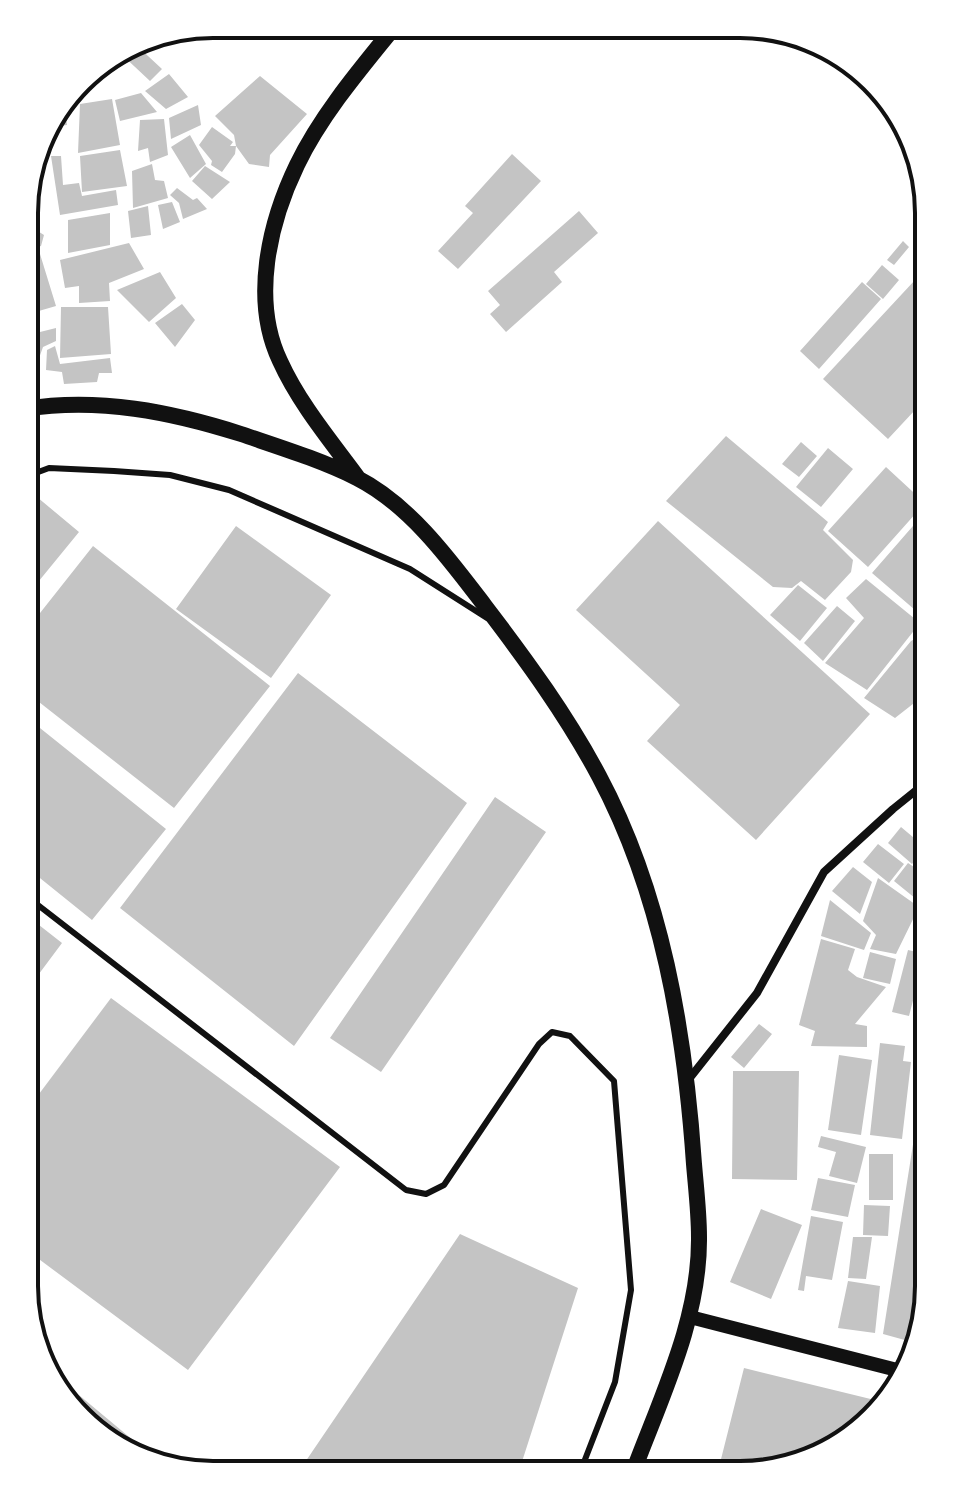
<svg xmlns="http://www.w3.org/2000/svg" width="953" height="1499" font-family="'Public Sans',sans-serif">
	<style>
		.building { fill: #c4c4c4 }
		.lines { fill: none; stroke-linecap: round; stroke-linejoin: round }
		.service { stroke: #111; stroke-width: 6 }
		.minor { stroke: #111; stroke-width: 8 }
		.tertiary { stroke: #111; stroke-width: 14 }
		.secondary { stroke: #111; stroke-width: 16 }
		.rim { fill: none; stroke: #111; stroke-width: 4 }
	</style>
	<rect width="100%" height="100%" fill="#fff"/>
	<path class="building" d="M134 43 162 69 150 81 119 52Z
		M169 74 188 97 166 109 145 91Z
		M260 76 307 114 270 155 269 167 249 164 236 146 234 135 215 116Z
		M141 93 157 112 120 121 115 100Z
		M112 99 120 145 78 153 80 104Z
		M64 103 67 125 45 128Z
		M198 105 201 125 171 139 169 118Z
		M164 119 168 155 150 162 148 148 138 151 140 120Z
		M212 127 233 142 230 146H236L235 154 222 172 211 165 212 161 199 145Z
		M190 135 206 164 190 178 171 147Z
		M120 150 127 186 82 192 80 156Z
		M512 154 541 181 458 269 438 251 473 213 465 206Z
		M51 156H61L63 185 79 183 82 196 116 190 118 205 60 215Z
		M152 164 155 180 164 181 168 198 133 208 132 171Z
		M205 166 230 182 212 199 192 181Z
		M28 181 38 189 35 200 26 202Z
		M177 188 193 200 197 198 207 209 183 219 179 203 170 195Z
		M172 202 180 222 163 229 158 205Z
		M148 206 151 235 131 238 128 211Z
		M579 211 598 233 554 272 562 282 506 332 490 314 500 305 488 291Z
		M110 213V245L68 253V220Z
		M36 230 44 235 41 246 25 251 26 233Z
		M903 241 909 247 894 265 887 260Z
		M129 243 144 269 109 283 110 301 79 303V286L65 288 60 260Z
		M40 254 56 306 25 315V258Z
		M929 258V286L915 273Z
		M882 265 899 280 883 299 866 284Z
		M160 272 176 298 149 322 117 290Z
		M915 280 929 293V395L888 439 823 379Z
		M862 282 881 299 819 369 800 351Z
		M182 304 195 320 175 347 155 323Z
		M61 307H108L111 354 60 358Z
		M35 320 40 332 56 328V341L43 347 38 361 25 360V322Z
		M55 346 60 364 110 358 112 373H99L97 382 64 384 62 372 46 370 47 350Z
		M726 436 828 522 823 530 853 560 851 572 825 600 801 581 792 588 773 587 666 501Z
		M801 442 817 456 799 477 782 464Z
		M828 448 853 469 821 507 796 487Z
		M886 467 925 503 868 567 828 531Z
		M25 487 79 532 25 598Z
		M926 511 929 513V622L872 573Z
		M658 521 870 714 756 840 647 741 680 705 576 610Z
		M236 526 331 595 271 678 176 609Z
		M93 546 270 686 174 808 25 691V632Z
		M866 579 920 623 867 690 825 663 864 618 846 598Z
		M798 585 827 608 800 641 770 615Z
		M837 606 855 621 823 661 804 643Z
		M929 631V706L918 700 895 718 864 698 911 641Z
		M298 673 467 803 294 1046 120 908Z
		M25 716 166 829 92 920 25 866Z
		M495 797 546 832 381 1072 330 1038Z
		M925 822 929 827V848L913 832Z
		M901 827 926 848 912 864 888 843Z
		M878 844 904 864 889 883 863 862Z
		M929 851V895L921 903 894 881 908 863 914 867Z
		M853 867 872 882 860 914 832 891Z
		M878 878 919 907 896 954 870 949 876 935 863 921Z
		M830 900 871 933 864 950 821 936Z
		M929 901V937L928 940 917 931Z
		M25 914 62 943 24 994V951Z
		M821 939 855 949 848 970 857 977 886 987 855 1024 867 1026V1047L811 1046 815 1031 799 1025Z
		M908 950 925 954 909 1016 892 1012Z
		M870 952 896 959 890 984 863 978Z
		M111 998 340 1167 188 1370 24 1248V1114Z
		M759 1024 772 1034 744 1068 731 1057Z
		M880 1043 905 1046 903 1061 911 1062 902 1139 870 1135Z
		M839 1055 872 1060 861 1135 828 1130Z
		M927 1056 929 1298 912 1342 883 1334Z
		M733 1071H799L797 1180 732 1179Z
		M821 1136 866 1147 857 1183 829 1176 836 1152 818 1147Z
		M869 1154H893V1200H869Z
		M818 1178 855 1185 848 1217 811 1210Z
		M864 1205 890 1206 888 1236 863 1235Z
		M761 1209 802 1225 771 1299 730 1282Z
		M811 1216 843 1222 832 1280 806 1276 804 1291 798 1290Z
		M460 1234 578 1288 518 1474H297Z
		M853 1237H872L866 1279 848 1278Z
		M848 1281 880 1286 875 1333 838 1328Z
		M744 1368 887 1403 813 1460 740 1475H717Z
		M48 1370H49L158 1461 98 1436Z"/>
	<g class="lines">
		<path class="service" d="M25 477 49 468 114 471 170 475 229 490 410 569 487 618
			M25 895 406 1190 426 1194 444 1185 539 1044 552 1032 570 1036 614 1081 631 1290 615 1382 579 1475"/>
		<path class="minor" d="M25 376 38 407
			M689 1079 757 993 824 872 893 809 929 780"/>
		<path class="tertiary" d="M690 1317 901 1371"/>
		<path class="secondary" d="M25 409C98 397 172 412 241 434 279 447 321 460 357 478 410 505 450 560 485 606 527 661 567 716 599 776 662 894 685 1032 694 1164 696 1188 699 1213 699 1237 700 1320 660 1399 632 1475
			M358 478C330 440 299 403 280 361 251 300 269 223 297 165 321 115 361 68 396 25"/>
	</g>
	<path d="M0 0H953V1499H0ZM213 38H740A175 175 0 0 1 915 213V1286A175 175 0 0 1 740 1461H213A175 175 0 0 1 38 1286V213A175 175 0 0 1 213 38Z" fill="#fff" fill-rule="evenodd"/>
	<path class="rim" d="M213 38H740A175 175 0 0 1 915 213V1286A175 175 0 0 1 740 1461H213A175 175 0 0 1 38 1286V213A175 175 0 0 1 213 38Z"/>
</svg>
